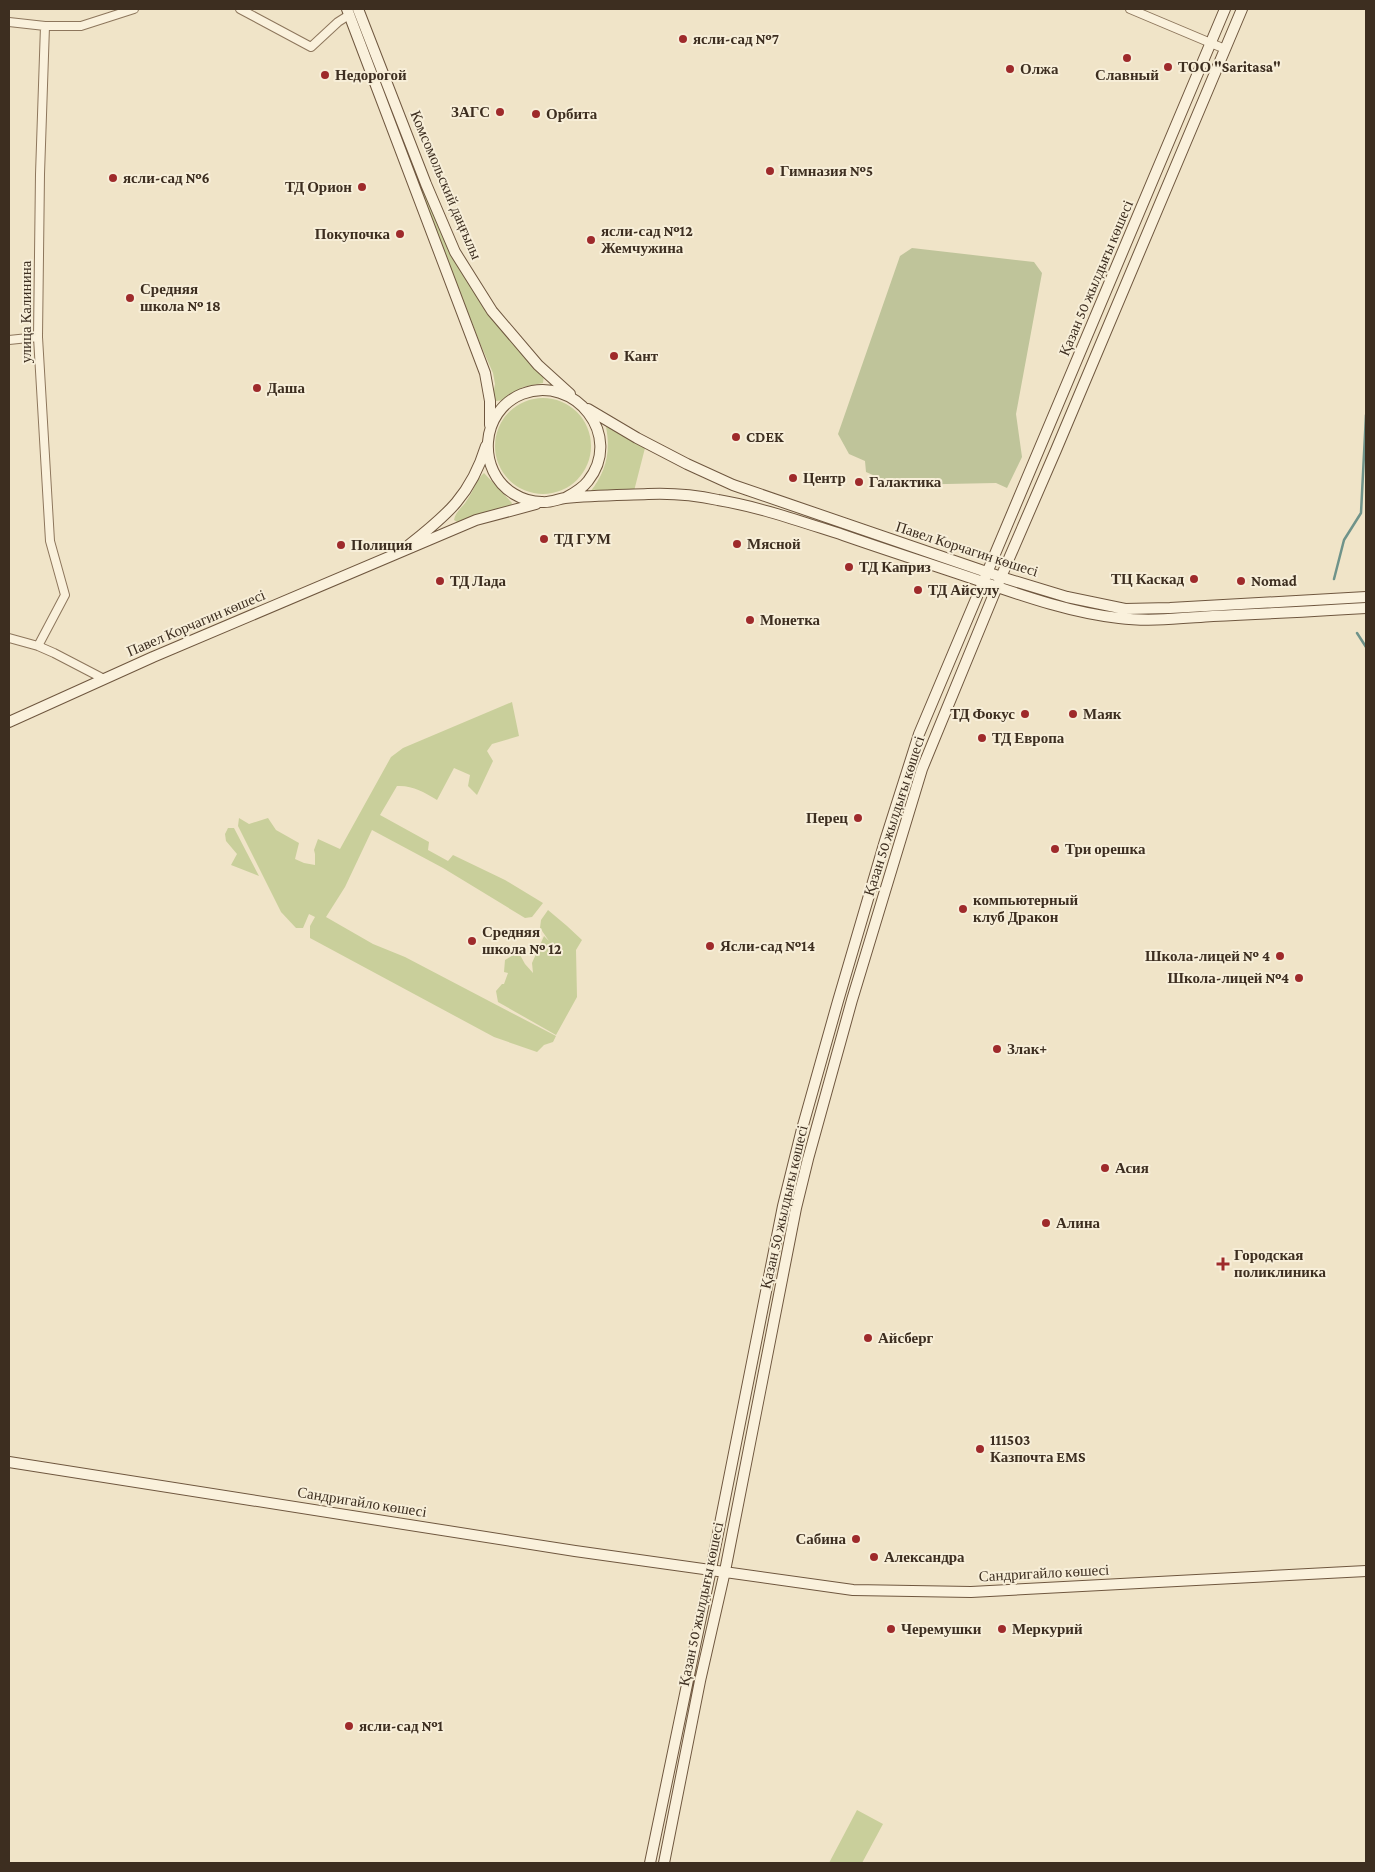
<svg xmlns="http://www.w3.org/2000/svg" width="1375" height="1872" font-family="'Crimson Pro',serif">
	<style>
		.green { fill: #c9cf9b }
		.cemetery { fill: #bfc49a }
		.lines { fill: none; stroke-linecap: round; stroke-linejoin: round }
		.stream { stroke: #6f938a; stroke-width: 2.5 }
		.street-casing { stroke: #8d765c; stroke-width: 10 }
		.secondary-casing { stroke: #6f573f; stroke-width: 12 }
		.street { stroke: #faf1dc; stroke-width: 8 }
		.secondary { stroke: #faf1dc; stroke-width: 10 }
		.poi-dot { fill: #9e2a2b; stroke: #f7eed8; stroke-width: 2 }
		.labels { text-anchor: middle; stroke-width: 4; stroke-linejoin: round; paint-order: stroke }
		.poi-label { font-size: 15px; font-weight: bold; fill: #3d2e20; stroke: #f7eed8; text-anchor: start }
		.street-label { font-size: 15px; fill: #3d2e20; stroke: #f7eed8 }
	</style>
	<rect width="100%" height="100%" fill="#f0e4c8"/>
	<path class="green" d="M421 179 443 236 544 375 543 383 523 387 504 400 496 401 493 396 495 384 493 373 479 341 417 180Z
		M495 446a48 48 0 1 1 96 0a48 48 0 1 1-96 0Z
		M606 427 611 428 645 448 634 491 590 492C606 472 611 452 606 427Z
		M484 473 512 503 510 507 459 523 454 520C455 512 463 507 467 500 473 492 476 480 484 473Z
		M512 702 519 736 492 744 487 751 493 761 477 795 468 786 470 775 454 768 437 800C424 792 412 785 397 786L380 815 429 842 428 850 448 861 453 855 505 880 543 903 532 917 525 918 443 868 372 830 345 887 326 917 373 944 405 957 556 1036 553 1042 544 1045 537 1052 494 1037 310 938V926L315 917 309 914 303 928H296L281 912 238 826 239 818 249 824 268 818 276 830 299 843 295 859 304 863 315 865V854L314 850 318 839 340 849 391 757 403 748Z
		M228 828H234L259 876 231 865 237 854 226 841 225 834Z
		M548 910 567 926 582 940 576 950 577 997 556 1035 498 1002 496 991 502 984H504L508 973 504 972 505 960 515 954 520 955 525 964 533 973 532 963 544 936 549 941 540 928 541 920Z
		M857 1810 883 1824 862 1863H829Z"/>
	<path class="cemetery" d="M912 248 1034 262 1042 273 1016 414 1022 457 1007 488 996 483 896 485 866 472 865 461 849 454 838 434 900 256Z"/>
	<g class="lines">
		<path class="stream" d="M1334 579 1344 540 1361 513 1366 415
			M1357 633 1366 647"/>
		<defs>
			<path id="street" d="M240 9 311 47 338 22 349 15
				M1130 9 1225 49
				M9 22 45 26H81L134 9
				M9 340 38 337
				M9 638 38 646 54 653 104 679
				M38 646 65 595 50 541 38 337 40 174 45 26"/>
			<path id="secondary" d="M347 9 485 373 490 401V425
				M358 9 426 184 455 252 492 311 538 365 570 394
				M588 409 637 438 687 464 733 485 1001 577 1067 597 1125 609 1170 608 1366 597
				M565 498C574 493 582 489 588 481 624 436 575 374 522 394 480 411 476 471 514 494 522 499 533 502 542 502 550 503 558 499 565 498 592 495 621 495 648 494 671 493 695 495 718 500 760 507 802 522 843 535 889 551 936 566 983 582 1026 597 1073 613 1119 618 1150 622 1182 618 1213 616 1264 614 1315 611 1366 608
				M409 545C447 515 471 495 486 446
				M9 722 153 657 476 520 536 504
				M9 1462 575 1551 853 1590 971 1592 1366 1571
				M650 1863 711 1569 783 1206 802 1129 838 1001 885 841 919 734 1225 9
				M664 1863 700 1681 725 1571 796 1208 808 1159 852 1000 922 769 1001 577 1056 450 1242 9"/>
		</defs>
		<use href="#street" class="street-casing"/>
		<use href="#secondary" class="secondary-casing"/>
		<use href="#street" class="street"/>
		<use href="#secondary" class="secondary"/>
	</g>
	<g class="poi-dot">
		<circle cx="683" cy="39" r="5"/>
		<circle cx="1127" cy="58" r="5"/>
		<circle cx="1168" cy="67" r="5"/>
		<circle cx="1010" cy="69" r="5"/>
		<circle cx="325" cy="75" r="5"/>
		<circle cx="500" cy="112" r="5"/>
		<circle cx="536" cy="114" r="5"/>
		<circle cx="770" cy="171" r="5"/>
		<circle cx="113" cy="178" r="5"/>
		<circle cx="362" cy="187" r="5"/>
		<circle cx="400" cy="234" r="5"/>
		<circle cx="591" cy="240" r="5"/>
		<circle cx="130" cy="298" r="5"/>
		<circle cx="614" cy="356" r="5"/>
		<circle cx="257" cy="388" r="5"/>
		<circle cx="736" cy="437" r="5"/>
		<circle cx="793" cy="478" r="5"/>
		<circle cx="859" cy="482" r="5"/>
		<circle cx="544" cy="539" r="5"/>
		<circle cx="737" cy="544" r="5"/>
		<circle cx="341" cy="545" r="5"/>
		<circle cx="849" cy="567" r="5"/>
		<circle cx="1194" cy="579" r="5"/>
		<circle cx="440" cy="581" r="5"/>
		<circle cx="1241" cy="581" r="5"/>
		<circle cx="918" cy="590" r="5"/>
		<circle cx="750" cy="620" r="5"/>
		<circle cx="1025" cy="714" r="5"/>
		<circle cx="1073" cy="714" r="5"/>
		<circle cx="982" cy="738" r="5"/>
		<circle cx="858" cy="818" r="5"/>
		<circle cx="1055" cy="849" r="5"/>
		<circle cx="963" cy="909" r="5"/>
		<circle cx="472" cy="941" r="5"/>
		<circle cx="710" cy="946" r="5"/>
		<circle cx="1280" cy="956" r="5"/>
		<circle cx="1299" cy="978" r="5"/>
		<circle cx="997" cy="1049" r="5"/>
		<circle cx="1105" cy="1168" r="5"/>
		<circle cx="1046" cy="1223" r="5"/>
		<path d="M1220.5 1256.5h5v5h5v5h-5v5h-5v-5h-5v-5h5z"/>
		<circle cx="868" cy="1338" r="5"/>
		<circle cx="980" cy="1449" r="5"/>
		<circle cx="856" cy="1539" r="5"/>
		<circle cx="874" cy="1557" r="5"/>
		<circle cx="891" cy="1629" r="5"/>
		<circle cx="1002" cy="1629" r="5"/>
		<circle cx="349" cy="1726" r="5"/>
	</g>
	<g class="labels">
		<g class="poi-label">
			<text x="693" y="44">ясли-сад №7</text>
			<text x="1178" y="72">ТОО "Saritasa"</text>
			<text x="1020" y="74">Олжа</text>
			<text x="335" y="80">Недорогой</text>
			<text x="1127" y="80" text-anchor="middle">Славный</text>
			<text x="490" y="117" text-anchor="end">ЗАГС</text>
			<text x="546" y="119">Орбита</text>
			<text x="780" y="176">Гимназия №5</text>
			<text x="123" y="183">ясли-сад №6</text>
			<text x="352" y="192" text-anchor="end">ТД Орион</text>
			<text x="601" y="236">ясли-сад №12<tspan x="601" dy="17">Жемчужина</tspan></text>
			<text x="390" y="239" text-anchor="end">Покупочка</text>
			<text x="140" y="294">Средняя<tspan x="140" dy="17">школа № 18</tspan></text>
			<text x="624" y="361">Кант</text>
			<text x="267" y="393">Даша</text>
			<text x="746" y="442">CDEK</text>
			<text x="803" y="483">Центр</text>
			<text x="869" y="487">Галактика</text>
			<text x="554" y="544">ТД ГУМ</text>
			<text x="747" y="549">Мясной</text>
			<text x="351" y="550">Полиция</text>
			<text x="859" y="572">ТД Каприз</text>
			<text x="1184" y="584" text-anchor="end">ТЦ Каскад</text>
			<text x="450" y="586">ТД Лада</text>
			<text x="1251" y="586">Nomad</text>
			<text x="928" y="595">ТД Айсулу</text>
			<text x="760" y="625">Монетка</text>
			<text x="1015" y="719" text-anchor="end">ТД Фокус</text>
			<text x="1083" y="719">Маяк</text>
			<text x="992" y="743">ТД Европа</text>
			<text x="848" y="823" text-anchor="end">Перец</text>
			<text x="1065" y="854">Три орешка</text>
			<text x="973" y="905">компьютерный<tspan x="973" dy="17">клуб Дракон</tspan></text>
			<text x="482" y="937">Средняя<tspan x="482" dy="17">школа № 12</tspan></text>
			<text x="720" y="951">Ясли-сад №14</text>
			<text x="1270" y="961" text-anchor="end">Школа-лицей № 4</text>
			<text x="1289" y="983" text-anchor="end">Школа-лицей №4</text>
			<text x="1007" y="1054">Злак+</text>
			<text x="1115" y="1173">Асия</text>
			<text x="1056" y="1228">Алина</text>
			<text x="1234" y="1260">Городская<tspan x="1234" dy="17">поликлиника</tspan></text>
			<text x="878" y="1343">Айсберг</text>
			<text x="990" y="1445">111503<tspan x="990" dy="17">Казпочта EMS</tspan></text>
			<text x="846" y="1544" text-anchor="end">Сабина</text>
			<text x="884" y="1562">Александра</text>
			<text x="901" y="1634">Черемушки</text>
			<text x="1012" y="1634">Меркурий</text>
			<text x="359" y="1731">ясли-сад №1</text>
		</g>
		<g class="street-label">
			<text transform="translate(446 185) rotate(67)" y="5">Комсомольский даңғылы</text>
			<text transform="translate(1096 278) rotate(-67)" y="5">Қазан 50 жылдығы көшесі</text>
			<text transform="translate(26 312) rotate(-90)" y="5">улица Калинина</text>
			<text transform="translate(967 549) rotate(18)" y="5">Павел Корчагин көшесі</text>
			<text transform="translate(196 623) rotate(-23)" y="5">Павел Корчагин көшесі</text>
			<text transform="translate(894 816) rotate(-72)" y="5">Қазан 50 жылдығы көшесі</text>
			<text transform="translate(784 1207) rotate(-77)" y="5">Қазан 50 жылдығы көшесі</text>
			<text transform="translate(362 1502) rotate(9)" y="5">Сандригайло көшесі</text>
			<text transform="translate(1044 1573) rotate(-3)" y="5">Сандригайло көшесі</text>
			<text transform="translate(701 1604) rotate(-78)" y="5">Қазан 50 жылдығы көшесі</text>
		</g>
	</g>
	<rect width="1375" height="1872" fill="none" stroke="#3d2e20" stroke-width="20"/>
</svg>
